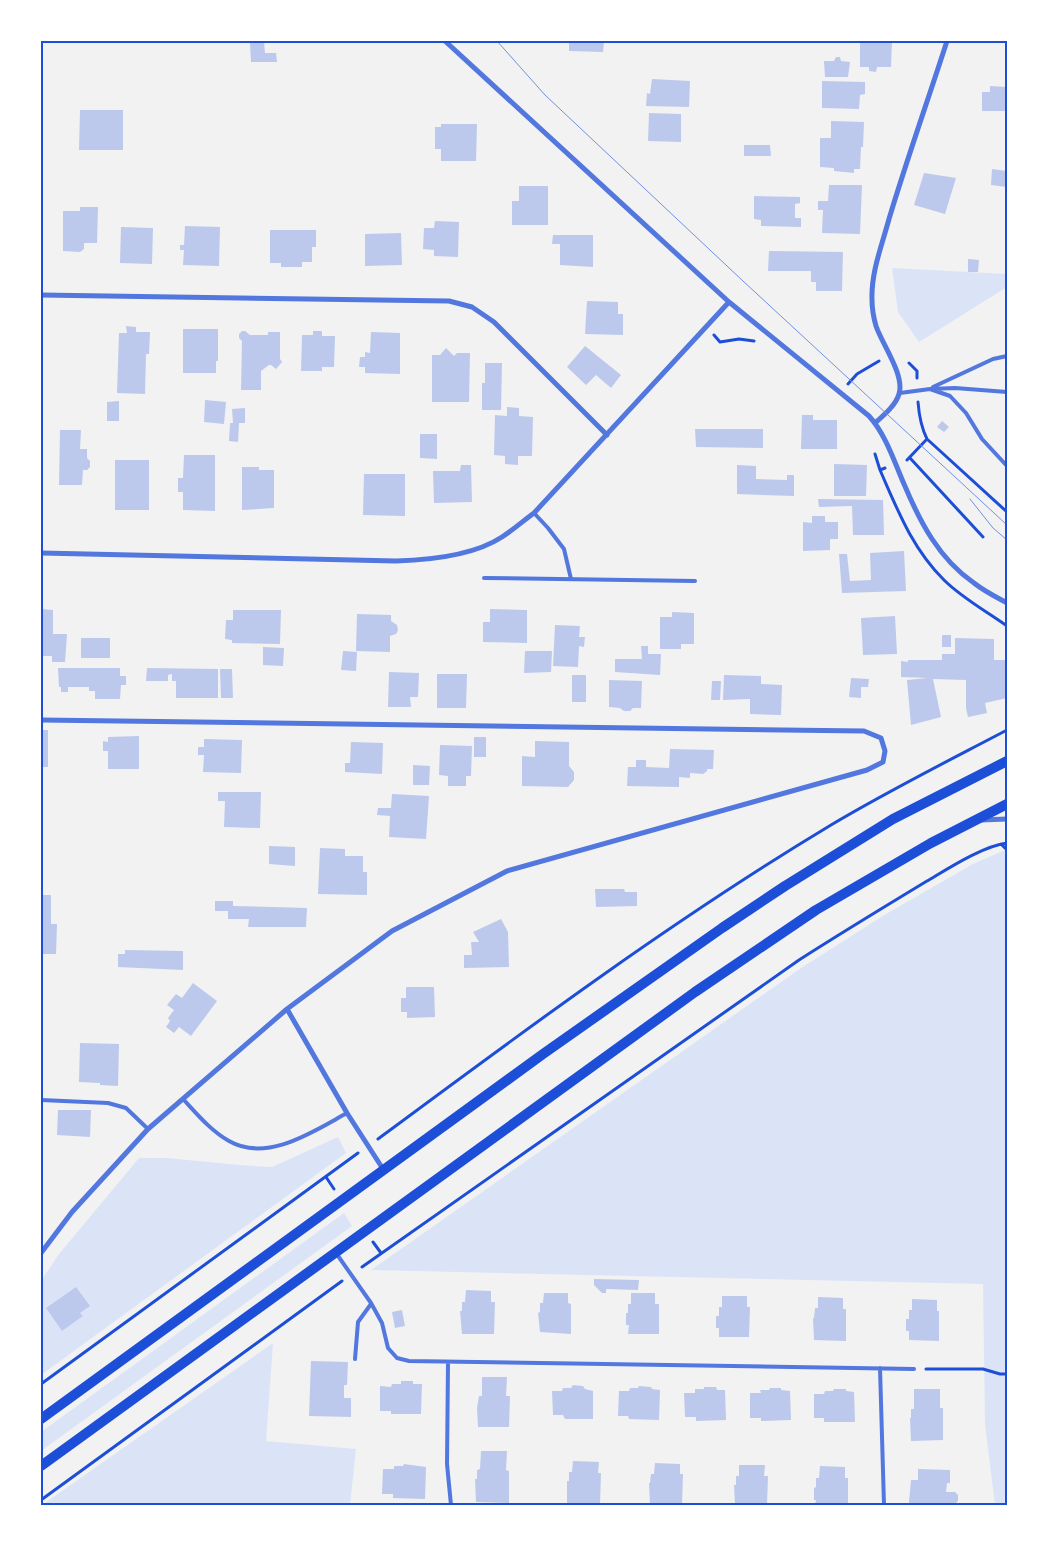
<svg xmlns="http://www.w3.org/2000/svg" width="1048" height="1546" font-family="'Noto Sans',sans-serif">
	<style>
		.green { fill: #dbe4f7 }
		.building { fill: #bdc9ec }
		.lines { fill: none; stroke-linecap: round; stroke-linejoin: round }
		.path { stroke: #1d4ed8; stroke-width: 3 }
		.service { stroke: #5277de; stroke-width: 4 }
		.minor { stroke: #5277de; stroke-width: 5 }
		.secondary { stroke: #1d4ed8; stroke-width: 10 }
		.tram { stroke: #7290e2; stroke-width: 1 }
		.neatline { fill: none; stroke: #1d4ed8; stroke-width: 2 }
	</style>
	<rect width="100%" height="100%" fill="#f2f2f2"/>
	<path class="green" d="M892 268 1007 274V287L919 342 898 312Z
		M1007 849V1505H995L985 1425 983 1284 371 1270 801 968 886 914 973 864Z
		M338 1137 346 1153 41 1375V1281L59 1254 139 1158H167L240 1165 272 1167Z
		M344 1213 352 1226 41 1451V1432Z
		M273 1343 266 1441 356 1449 350 1505H42Z"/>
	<path class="building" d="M569 41H604L603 52 569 51Z
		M860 41H892L891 67H877L876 72 869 71V67H860Z
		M264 42 265 53H276L277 62H251L250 43Z
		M836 57H840L841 61 850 62 848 77H825L824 61H834Z
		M652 79 690 81 689 107 646 106 647 93 650 94Z
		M822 81 865 82V94L860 95 859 109 822 108Z
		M990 86 1007 87V111H982V92H990Z
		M80 110H123V150H79Z
		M649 113 681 114V142L648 141Z
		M831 121 864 122 863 147H861L860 169H854V173L834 171V168L820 167V138H831Z
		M441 124H477L476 161H441V149H435V127H441Z
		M744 145H770L771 156H744Z
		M992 169 1007 171V187L991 185Z
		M924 173 956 178 945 214 914 205Z
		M829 185H862L860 234 822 233 823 210H818V201H828Z
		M519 186H548V225H512V201H519Z
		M754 196 800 197V203L795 204V218H801V227L761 226V220L754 219Z
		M80 207H98L97 243H84V249L80 252 63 251V211H80Z
		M435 221 459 222 458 257 434 256V250L423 249 424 228H434Z
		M185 226 220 227 219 266 183 265 184 250H180V245H184Z
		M121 227 153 228 152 264 120 263Z
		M270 230H316V247H312V262H302V267H281V263H270Z
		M401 233 402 265 365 266V234Z
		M553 235H593V267L560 265V244H552Z
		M769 251 843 252 842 291H816V282H811V271H768Z
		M968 259 979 260 978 272H968Z
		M587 301 618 302V314H623V335L585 334Z
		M126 326 136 327V332H150L149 354H146L145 394 117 393 119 333H127Z
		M183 329H218V361H216V373H183Z
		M242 331H245L250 335H268V332H280V359L282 362 276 369 271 365H269L261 371V390H241L242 341 239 338V334Z
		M313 331H322V336H335L334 367H322V371H301L302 335H313Z
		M371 332 400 333V374L365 373V367H359L360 357H365V352L370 353Z
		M585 346 621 375 611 388 596 375 586 385 567 367Z
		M446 348 454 356 457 353H470L469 402H432V355H440Z
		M485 363H502L501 410H482V383H485Z
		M205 400 226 402 224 424 204 422Z
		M119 401V421H107V402Z
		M507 407 519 408V416L533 417 532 456H518V465L505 464V456L494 455 495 415 507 416Z
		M245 408V423H239L238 442 229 441 230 423H233L232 409Z
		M802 415H813V420H837V449H801Z
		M942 421 949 427 944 432 937 427Z
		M695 429H763V448L696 447Z
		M60 430H81L80 449H87V458L90 461V467L87 470H83L82 485H59Z
		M420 434H437V459L420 458Z
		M184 455H215V511L183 510V492H178V478H183Z
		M115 460H149V510H115Z
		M834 464 867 465 866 496H834Z
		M461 465H471L472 502 434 503 433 471H460Z
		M737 465 756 466V479L787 480V475H794V496L737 494Z
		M242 467H259V470H274V508L242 510Z
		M364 474H405V516L363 515Z
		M818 499 883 500 884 535H853L852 506 819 507Z
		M812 516H825V522H838V539H830V550L803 551V522L812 523Z
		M904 551 906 591 842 593 839 554H847L850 581 871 580 870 553Z
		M41 609 53 610V634H67L65 662H52V656H41Z
		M490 609 527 610V643L483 642V622H490Z
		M233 610H281L280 644 232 643V640L225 639 226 620H233Z
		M672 612 694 613V644H681V649H660V617H672Z
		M357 614 391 615V621L397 625 398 630 396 634 390 636V652L356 651Z
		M895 616 897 654 863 655 861 618Z
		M555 625 580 626 579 637H585L584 647 579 646 578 667 553 666Z
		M942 635H951V647H942Z
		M81 638H110V658H81Z
		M955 638 994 639V660H1005L1007 662V679L1005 680 1007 682V698L985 703 987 713 968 717 966 708V680L933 679 941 717 911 725 907 680 927 678 901 677V661L908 662V660H942V654H955Z
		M641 646H648V654H661L660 675 615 672V659H642Z
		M263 647 284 648 283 666 263 665Z
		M343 651 357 652 356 671 341 670Z
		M525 651H552L551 672 524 673Z
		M58 668H120V676H126V685H121L120 699H95V691H89V687H68V692H61V687H59Z
		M147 668 218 669V698H176V681H172V674L168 675V681H146Z
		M220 669H232L233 698H221Z
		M389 672 419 673 418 697H410L411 707H388Z
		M437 674H467L466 708H437Z
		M572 675H586V702H572Z
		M724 675 761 676V684L782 685 781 715 750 714V699L723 700Z
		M851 678 869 679 868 687H861V698L849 697Z
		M609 680 642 681 641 708H633L630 711H624L620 708 609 707Z
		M712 681H721L720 700H711Z
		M41 730H48V767H41Z
		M139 736V769H108V751H103V741L108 742V737Z
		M474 737H486V757H474Z
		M204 739 242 740 241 773 203 772 204 755H198V747H204Z
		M535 741 569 742V766L574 772V780L568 787 522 786V756L535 757Z
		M351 742 383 743 382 774 345 772V763H350Z
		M440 745 472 746 471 776H466V786H448V776L439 775Z
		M670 749 714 750 713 769H707V771L703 774 690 773V778L679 777V787L627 786 628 767H636V760H646V767L669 768Z
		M413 765 430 766 429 785H413Z
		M218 792H261L260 828 224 827 225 801H218Z
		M392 794 429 796 426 839 389 837 390 816 377 815 378 808H391Z
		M269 846 295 847V866L269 864Z
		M320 848 345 849V856H363V872H367V895L318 894Z
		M595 889H624L625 892H637V906L596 907Z
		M41 895H51V924H57L56 954H43V959H41Z
		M215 901H233V906L307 908 306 927H248L249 919H228V911H215Z
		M501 919 508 932 509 967 464 968V955H472L471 942H479L473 932Z
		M125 950 183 951V970L118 967V954H125Z
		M193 983 217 1001 191 1036 179 1027 174 1033 166 1027 170 1021 168 1018 174 1010 167 1005 176 994 182 998Z
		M406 987H434L435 1017 407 1018V1012H401V998H406Z
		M80 1043 119 1044 118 1086 100 1085V1083L79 1082Z
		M58 1110H91L90 1137 57 1135Z
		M594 1279 639 1280 638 1290 606 1289V1293H602L594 1285Z
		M76 1287 90 1306 80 1313 83 1316 62 1331 46 1308Z
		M466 1290 491 1291V1302H495L494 1334H462L460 1311H462V1302H465Z
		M544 1293H568V1303L571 1304V1334L540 1332 538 1313 540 1312V1303H543Z
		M631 1293H655V1304H659V1334H628L629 1325H626V1313H628V1304H631Z
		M722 1296H747V1307H750L749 1337H719V1328H716V1316H719V1307H722Z
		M818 1297 843 1298V1309H846V1341L814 1340 813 1318H814L815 1308H818Z
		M912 1299 937 1300V1311H939V1341L909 1340V1331H906V1319H909V1310H912Z
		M402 1310 405 1326 395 1328 392 1312Z
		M311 1361 348 1362 347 1385H344V1398H351V1417L309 1416Z
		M482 1377H507L506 1396H510L509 1427H478L477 1408 479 1396H482Z
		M401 1381H413V1384H422L421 1414H391V1411H380V1386L391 1387 392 1384H401Z
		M573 1385 583 1386 585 1389 593 1391V1419H565L563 1415H553L552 1391H562L563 1388H571Z
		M639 1386 651 1387 652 1389 660 1390 659 1420 629 1419 628 1416H618L619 1391H629L630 1388H638Z
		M704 1387H716L717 1390H725L726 1420 696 1421V1417H685L684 1393H695V1389H704Z
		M770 1388H781V1390L790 1391 791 1420 761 1421V1418H750V1393H761L760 1390H769Z
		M834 1389H846V1391L854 1392 855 1422H824V1418H814V1394H824L825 1391H833Z
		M914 1389H940V1408H943V1440L911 1441 910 1418H911V1409H914Z
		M481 1451H507L506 1470 509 1471V1503L476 1502 475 1479H477V1470L480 1469Z
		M573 1461 599 1462 598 1473H601L600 1505 567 1504V1481H569V1472H572Z
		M655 1463 680 1464V1474H683L682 1505H650L649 1483H650L651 1474H654Z
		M404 1464 426 1467 425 1499 393 1498V1494H382L383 1469H394V1466H403Z
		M739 1465H765L764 1476H768L767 1505H735L734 1485H736V1476H739Z
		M820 1466 845 1467V1478H848V1505H815L816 1500H814V1488L816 1487V1478H819Z
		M918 1469 950 1470V1483H947L946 1492H955L958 1495V1501L954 1505H910L909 1502 911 1480H918Z"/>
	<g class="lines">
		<path class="path" d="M714 335 720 342 739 339 754 341
			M909 363 917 371V378
			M848 384 857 374 879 361
			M918 402C919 415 921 427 927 439L1007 512
			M875 454 880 470
			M910 458 983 537
			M907 460 927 439
			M885 468 880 470C898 511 912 548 944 580 962 598 986 611 1007 626
			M1001 844 1007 850
			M378 1139C525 1030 673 920 831 825 888 791 948 761 1007 730
			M326 1177 334 1189
			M373 1242 381 1253
			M362 1267 799 960C841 933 884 907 927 881 949 868 983 846 1007 843
			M926 1369H983L1000 1374H1007
			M41 1384 358 1153
			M41 1500 342 1281"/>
		<path class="service" d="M933 387 993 359 1007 356
			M930 389 950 396 966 413 982 439 1007 466
			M900 393 930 389 955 388 1007 392
			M534 513 548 528 564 549 571 579
			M484 578 695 581
			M183 1099C197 1114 211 1131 229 1141 267 1163 314 1131 347 1113
			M41 1100 108 1103 126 1108 148 1129
			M336 1253 371 1303 382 1323 388 1348 397 1358 409 1361 914 1369
			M355 1359 358 1322 371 1304
			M448 1363 447 1464 451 1505
			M880 1368 884 1505"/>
		<path class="minor" d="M445 41 729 302 869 416C886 435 894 461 904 484 920 522 939 559 974 583 984 591 996 597 1007 603
			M41 295 449 301 472 307 494 322 607 435
			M875 423C884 415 896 405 899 394 905 375 882 344 876 326 874 319 872 308 872 300 871 272 882 245 889 219 907 159 928 100 947 41
			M41 553 396 561C430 560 473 556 502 537 513 530 523 521 534 513L729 302
			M41 720 864 731 881 738 885 751 883 762 867 770 507 871 392 931 287 1009 148 1129 72 1212 41 1253
			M981 820 1007 819
			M287 1009 347 1113 383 1169"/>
		<path class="secondary" d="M41 1419 543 1054 722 928 785 886 893 819 1007 761
			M41 1466 695 992 816 910 931 843 1007 804"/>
		<path class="tram" d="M497 41 545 95 743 281 1007 525
			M970 499 993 528 1007 540"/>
	</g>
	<rect width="1048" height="1546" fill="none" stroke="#ffffff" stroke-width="85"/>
	<rect x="42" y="42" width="964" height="1462" class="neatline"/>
</svg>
